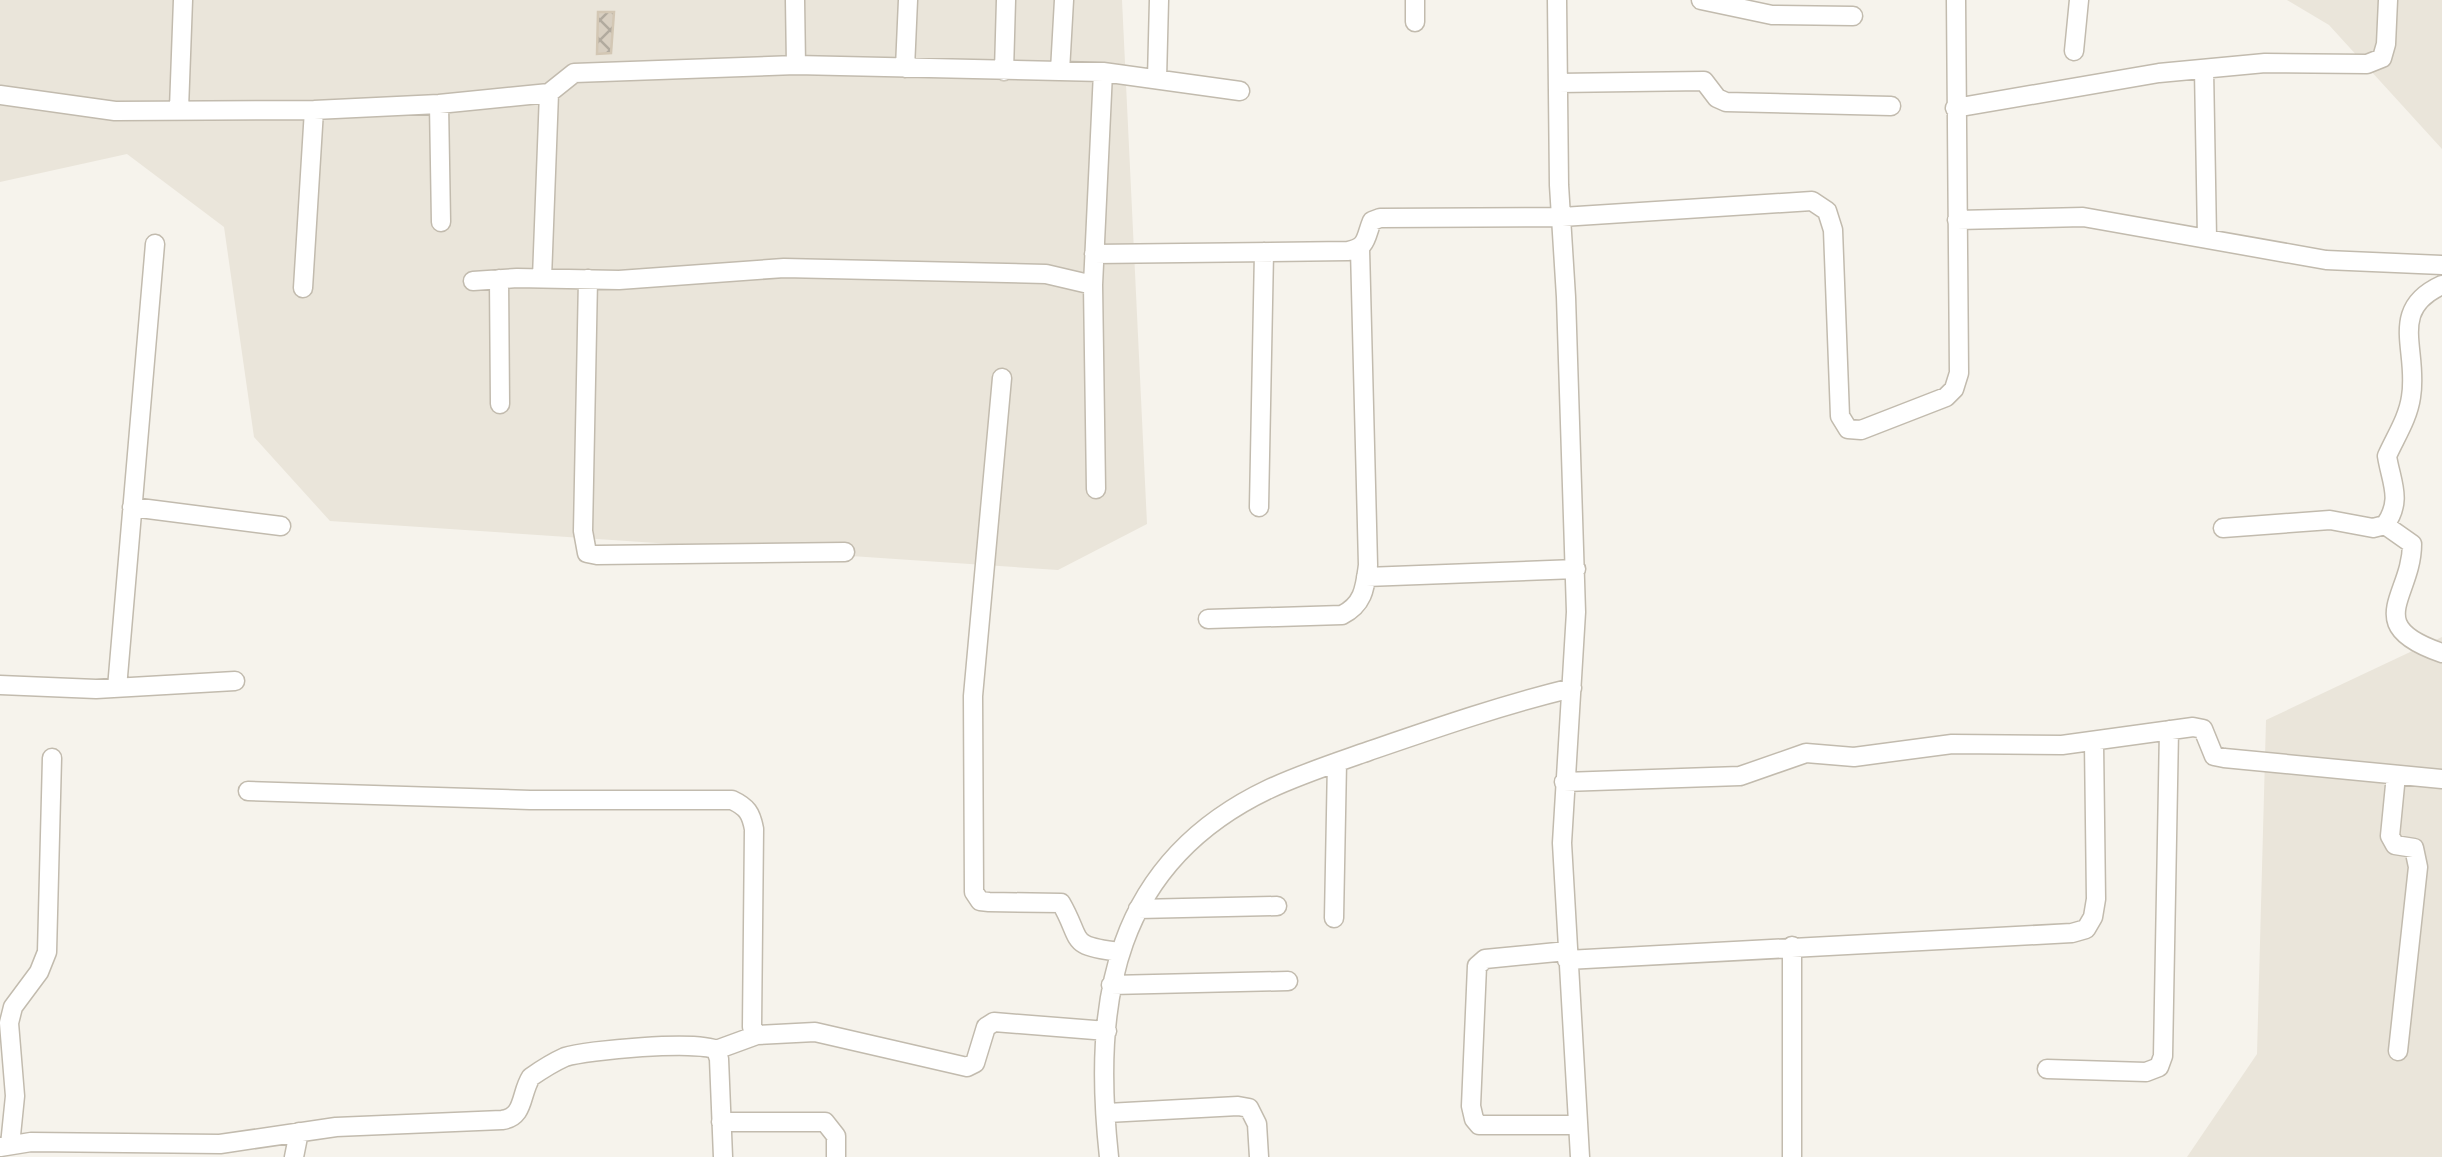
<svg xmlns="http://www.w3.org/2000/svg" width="2442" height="1157" font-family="'Nunito Sans',sans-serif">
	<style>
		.residential { fill: #eae5da }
		.building { fill: url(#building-cross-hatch); stroke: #d3c7b4; stroke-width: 2.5 }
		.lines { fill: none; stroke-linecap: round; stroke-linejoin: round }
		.street-casing { stroke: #c2bbae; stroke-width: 21 }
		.street { stroke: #fff; stroke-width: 18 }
	</style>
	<defs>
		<pattern id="building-cross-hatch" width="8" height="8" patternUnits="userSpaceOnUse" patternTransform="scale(2.5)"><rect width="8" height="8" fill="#d8cfc1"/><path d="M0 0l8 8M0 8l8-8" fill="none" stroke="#b1aa9e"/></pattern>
	</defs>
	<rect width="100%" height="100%" fill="#f6f3ec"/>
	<path class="residential" d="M0 0H1122L1147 524 1058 570 330 521 254 437 224 227 127 154 0 182Z
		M2287 0H2442V149L2329 25Z
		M2442 637V1157H2187L2257 1054 2266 720Z"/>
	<path class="building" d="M598 12H614L611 53 597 54Z"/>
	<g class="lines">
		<defs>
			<path id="street" d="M795 0 796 65
				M1557 0 1559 185 1566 297 1576 612 1562 843 1580 1157
				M1701 0 1772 15 1853 16
				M1415 22V0
				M2074 51 2079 0
				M905 68 908 0
				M2204 69 2207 238
				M1004 71 1006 0
				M1060 71 1064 0
				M1157 79 1159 0
				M1558 83 1704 81 1717 98 1726 102 1891 106
				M0 95 115 111 314 110 439 104 549 93 574 73 796 65 1103 72 1240 91
				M439 104 441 222
				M1955 108 2159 73 2265 63 2367 64 2382 58 2386 44 2388 0
				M179 109 183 0
				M1957 220 2083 217 2326 260 2442 265
				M1094 254 1348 251C1368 247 1365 238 1372 221L1380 218 1562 217 1812 201 1827 211 1833 230 1840 416 1848 429 1861 430 1946 397 1954 389 1959 373 1956 0
				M542 278 549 93
				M499 279 500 404
				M588 279 583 531 587 553 597 555 845 552
				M473 281 517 278 619 280 784 268 1046 274 1093 285
				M303 288 314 110
				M1002 378 973 696 974 892 980 901 989 902 1061 903C1083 941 1067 946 1120 952
				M1096 489 1093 285 1103 72
				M132 507 281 526
				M1259 507 1264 252
				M2385 525 2412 544C2412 597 2360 625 2442 653
				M2223 528 2330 520 2373 528 2385 525C2403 500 2391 482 2387 456 2396 436 2408 418 2411 397 2419 350 2387 310 2442 285
				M1366 577 1576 569
				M1208 619 1342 615C1364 604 1365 587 1368 565L1360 249
				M0 685 96 689 235 681
				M117 688 155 244
				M2396 775 2390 836 2395 845 2414 848 2418 867 2398 1051
				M1564 782 1740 776 1806 753 1854 757 1952 744 2062 745 2193 727 2203 729 2214 756 2224 758 2442 779
				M248 791 530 800H732C747 807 751 813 754 829L752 1027 757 1035 815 1032 967 1067 975 1063 986 1027 994 1022 1107 1031
				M1138 909 1277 906
				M1334 918 1337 762
				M1792 946V1157
				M1567 951 1485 959 1477 966 1471 1106 1474 1119 1479 1125H1578
				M1567 960 2072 933 2086 929 2093 917 2096 899 2094 743
				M1111 985 1288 981
				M716 1050 757 1035
				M2047 1069 2146 1072 2159 1067 2163 1056 2169 730
				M1107 1113 1238 1106 1249 1108 1257 1124 1259 1157
				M721 1122H825L836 1136V1157
				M10 1145 15 1096 9 1023 13 1007 39 972 47 952 52 758
				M0 1147 31 1142 220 1144 336 1127 502 1120C525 1117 520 1094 531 1077 541 1070 554 1062 565 1057 586 1050 699 1040 716 1050L719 1059 723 1157
				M294 1157 299 1132
				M1109 1157C1092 1001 1113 863 1269 789 1301 774 1335 763 1369 751 1436 728 1502 705 1572 688"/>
		</defs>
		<use href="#street" class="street-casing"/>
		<use href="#street" class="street"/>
	</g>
</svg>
